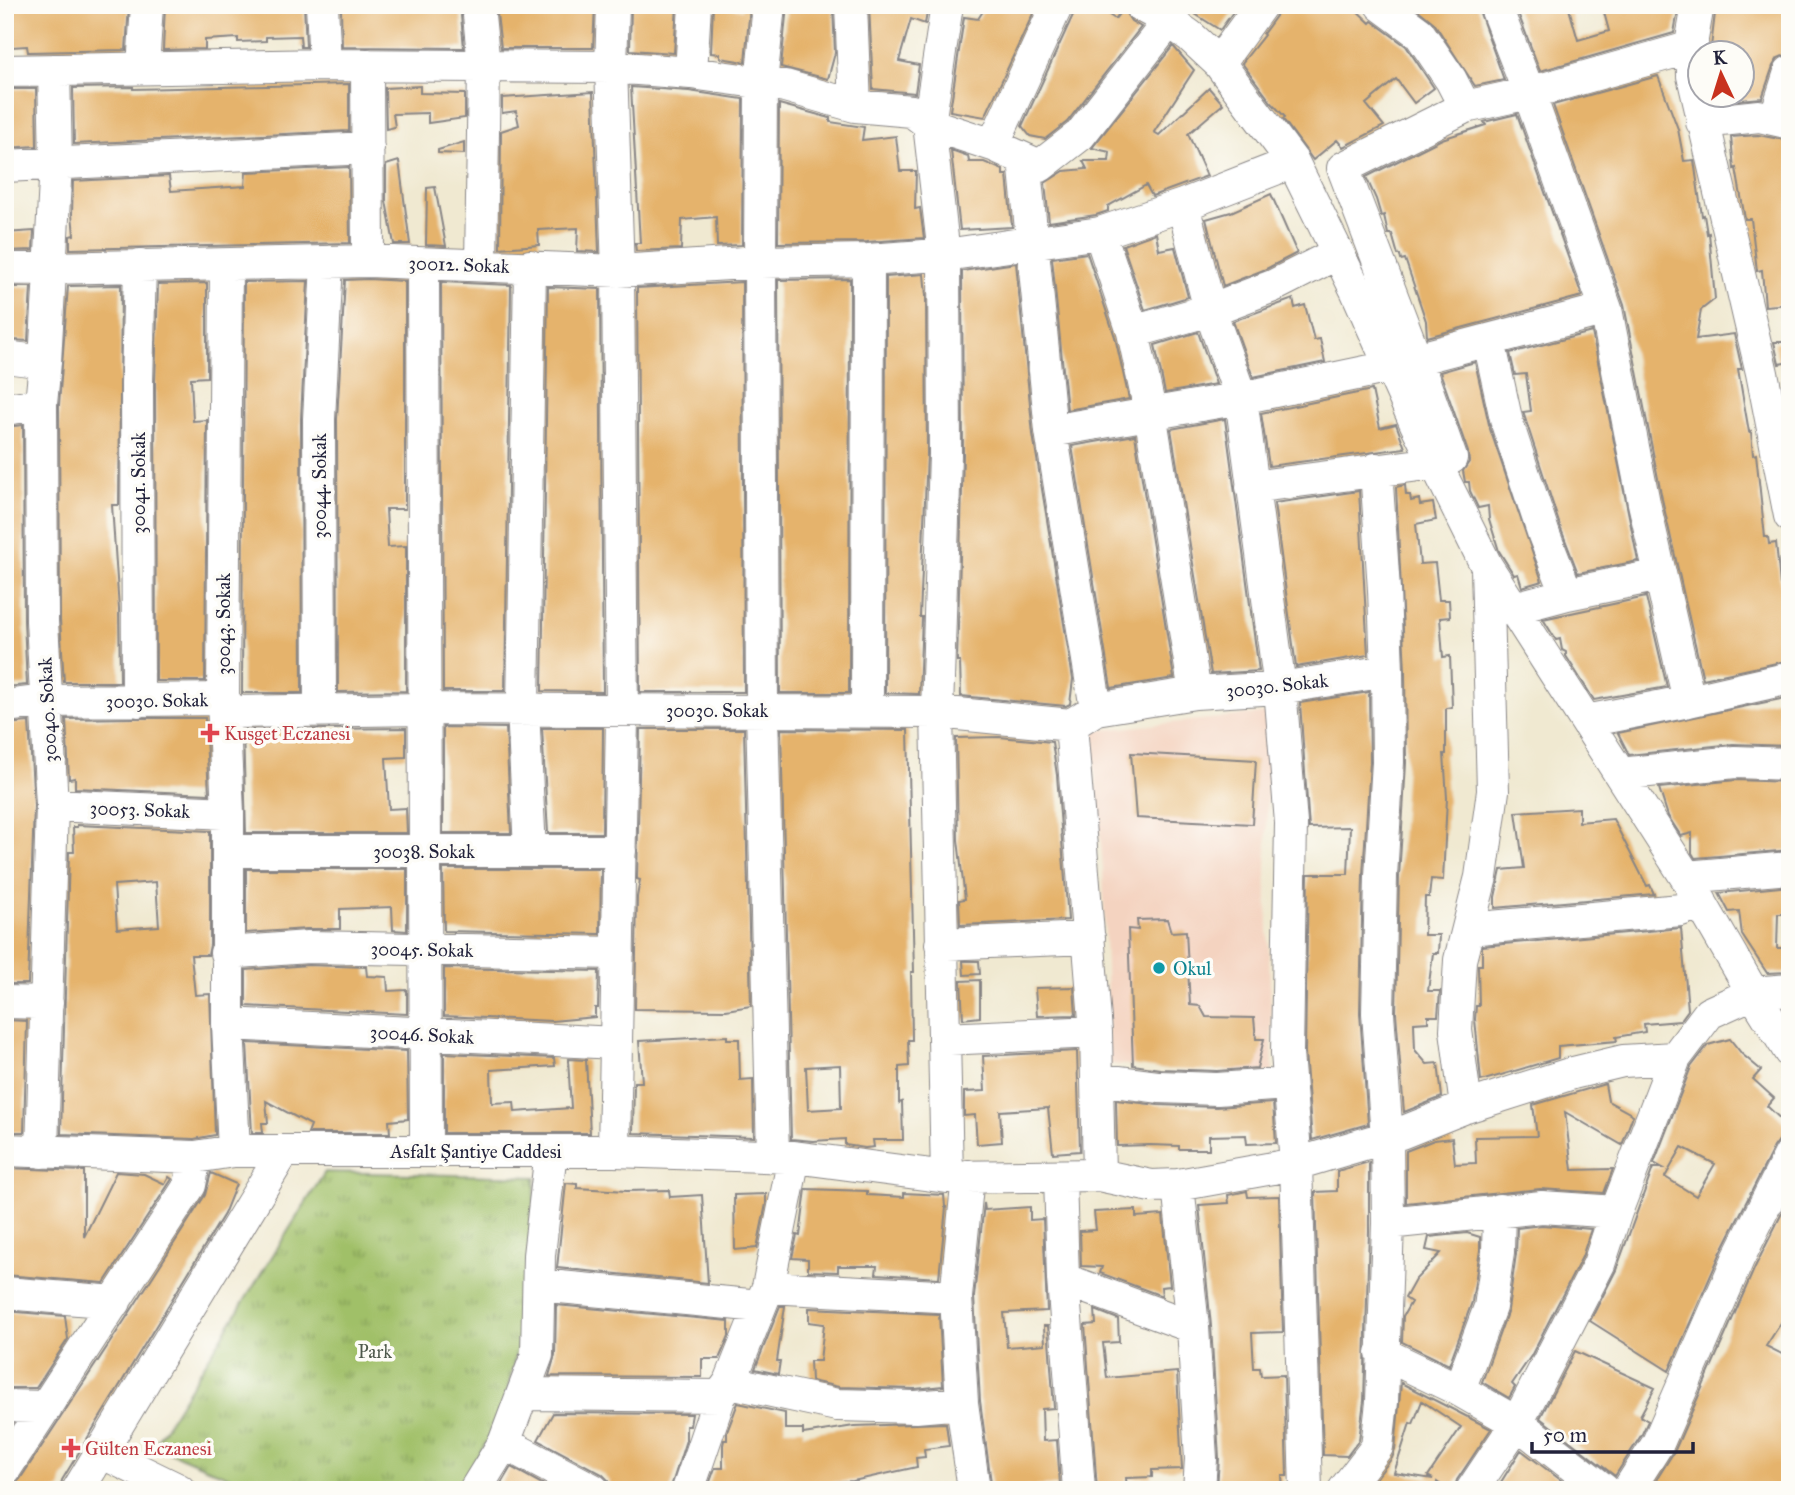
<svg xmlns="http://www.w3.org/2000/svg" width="1795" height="1495" font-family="'IM FELL Great Primer',serif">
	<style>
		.built { fill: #f4d3c0 }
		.park { fill: url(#park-tufts); stroke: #617152; stroke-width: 2 }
		.building { fill: #e5b36c; fill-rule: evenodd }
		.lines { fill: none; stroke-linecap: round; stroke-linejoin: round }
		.minor-casing { stroke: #898686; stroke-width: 34 }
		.minor { stroke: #fff; stroke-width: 32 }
		.health-dot { fill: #e0444e; stroke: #fdfcf7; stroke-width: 2.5 }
		.culture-dot { fill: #0f9aa8; stroke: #fdfcf7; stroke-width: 2.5 }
		.labels { text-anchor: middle; stroke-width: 7; stroke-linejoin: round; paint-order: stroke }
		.street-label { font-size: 19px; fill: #22223b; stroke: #fdfcf7 }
		.health-label { font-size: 19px; fill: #be3a42; stroke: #fdfcf7; text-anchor: start }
		.culture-label { font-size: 19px; fill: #0d838f; stroke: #fdfcf7; text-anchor: start }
		.park-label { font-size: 19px; fill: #4e594b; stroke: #fdfcf7 }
	</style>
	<defs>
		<pattern id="park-tufts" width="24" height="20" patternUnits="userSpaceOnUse" patternTransform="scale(1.75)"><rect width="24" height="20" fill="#a0c068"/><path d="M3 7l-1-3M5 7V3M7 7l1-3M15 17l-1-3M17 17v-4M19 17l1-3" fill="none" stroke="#829c57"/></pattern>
	</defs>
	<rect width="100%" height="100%" fill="#fdfcf7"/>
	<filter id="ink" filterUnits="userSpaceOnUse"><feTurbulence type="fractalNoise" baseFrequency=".0143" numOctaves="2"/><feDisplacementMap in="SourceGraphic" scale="14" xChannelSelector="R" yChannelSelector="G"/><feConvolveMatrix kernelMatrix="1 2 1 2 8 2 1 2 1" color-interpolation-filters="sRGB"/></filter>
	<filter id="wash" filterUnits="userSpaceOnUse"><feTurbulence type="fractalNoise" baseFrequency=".00686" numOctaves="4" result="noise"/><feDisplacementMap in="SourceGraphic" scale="28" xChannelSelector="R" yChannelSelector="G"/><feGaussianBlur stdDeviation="1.57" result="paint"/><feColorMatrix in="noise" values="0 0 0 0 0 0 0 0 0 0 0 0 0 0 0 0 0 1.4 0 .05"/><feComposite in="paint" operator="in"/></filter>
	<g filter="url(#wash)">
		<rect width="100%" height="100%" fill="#f0e9d1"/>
		<path class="built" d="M1269 713 1266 872 1273 1073 1109 1064 1103 869 1092 731Z"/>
		<path class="park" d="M325 1172 536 1177 524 1316 502 1416 457 1490H259L154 1445Z"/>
		<g id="blocks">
			<path class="building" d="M25 5H129L126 50 28 52 27 46 11 47 8 7 25 8Z
				M165 5H304L306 47H301L300 36 266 37V41L238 42V38L205 40V49L163 50Z
				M379 5H460L464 48 342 47 341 9 379 7Z
				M496 5H595L593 48H501Z
				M631 5H677L674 53 630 50Z
				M713 5 742 10 743 5 750 6 745 62 720 58V54L711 53Z
				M787 5H833L835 53 828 79 781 67Z
				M869 5H915L913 12 927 13 925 24 911 19 899 61 919 65 915 93 873 89Z
				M987 5H1037L985 117 950 111 964 17 978 19Z
				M1075 5H1094L1115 19 1123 9 1131 21 1141 27 1067 122 1045 139 1030 136 1022 126 1074 13Z
				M1181 5H1238L1220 30Z
				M1279 5H1351L1370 23 1372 21 1406 46 1434 88 1414 103 1396 79 1366 104 1384 126 1343 147 1337 140 1313 160 1283 119 1285 117 1271 102 1242 63 1264 35 1263 34 1276 16Z
				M1412 5H1477L1504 80 1475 86 1434 23Z
				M1515 5H1568L1578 40 1609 31 1602 5H1679L1674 33 1540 71Z
				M1716 5H1790L1788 54 1778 58 1773 66 1762 98 1729 101 1730 94H1742V52H1732L1711 47Z
				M1173 46 1194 70 1154 132 1159 135 1209 88 1223 104 1188 134 1207 176 1152 196 1146 185 1108 206V211L1096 215 1049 222 1045 183 1064 171 1087 169 1083 161H1109L1110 152 1092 148Z
				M1658 76 1678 129 1684 161 1694 160 1702 216 1704 215 1707 234 1709 233 1715 299 1701 310 1696 339 1734 334 1742 369H1738L1749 432 1751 431 1753 455 1756 454 1765 537H1768L1769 544 1776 543 1780 584H1783L1788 636H1790V660L1703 679 1662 499 1624 305 1553 105Z
				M349 84V131L74 144 73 88 133 87V89Z
				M420 86V93L465 94V118L428 123V113L393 114 395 127 386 129 385 88Z
				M631 87 689 91 743 99 742 245 717 246 716 217 682 220 681 249 636 251 635 243H640Z
				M9 89H36L37 146 5 148V97H9Z
				M593 92 599 252 577 251 578 228 538 230 539 245 500 248 501 131 519 125 516 111 502 113V98Z
				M779 104 830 118V122L864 127 862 140 896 136 900 171H916L915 209 920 208 924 238 867 242 778 243Z
				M1517 114 1582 296 1427 337 1426 321 1405 259 1401 260 1400 255H1398L1392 234H1388L1384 215 1381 216 1376 199 1366 177 1442 139 1486 125 1484 122Z
				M1758 135 1790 141V304L1765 306 1762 270 1757 271 1751 219H1745L1736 168 1734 169 1731 137Z
				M464 142V154L438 153V150Z
				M951 150 968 156 969 162H984L1003 170V175H1007L1012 227 960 230Z
				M399 161 410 244H394L386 201V165Z
				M349 167 350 243 70 249V236L74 235 72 214 73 181 169 176 171 191 245 186 246 172Z
				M435 187 446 246 426 245 427 188Z
				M1271 194 1297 253 1266 269 1223 286 1206 219 1231 212Z
				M34 231 33 250 5 251V233Z
				M1156 233 1159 250 1175 247 1188 297 1145 310 1123 245Z
				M1087 253 1115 337 1129 399 1067 410 1052 258Z
				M1016 263 1033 434 1073 679 1070 704 1066 706 961 696 960 661H957L963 455 962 271Z
				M924 274 926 296 927 454 920 617H922L919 694 885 693 886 277Z
				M368 279 405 281V509H386L388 547 406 546V691L338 692 337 419 345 280Z
				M850 279 849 693H780L778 280Z
				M308 281 301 419 302 693H242L244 282Z
				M441 282 511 285 505 691H443Z
				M742 282 744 692H640L637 288Z
				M207 283V377L191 378 193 421 207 420 205 681H156L155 383 158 284Z
				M121 285 119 505H112L119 609 120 682H64L60 620 59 405 68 286Z
				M5 287H31L28 341 13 340V336H5Z
				M548 287 600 289 603 692 542 691Z
				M1293 299 1295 308 1305 305 1314 340 1320 339 1325 362 1253 377 1233 321Z
				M1198 332 1216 384 1165 393 1155 345Z
				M1592 332 1638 561 1578 573 1561 529 1525 418 1523 412 1531 411 1526 374 1515 375 1510 353Z
				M1774 342H1790V362L1779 364Z
				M1475 362 1490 429 1542 581 1522 587 1518 574 1514 575 1499 551 1489 519 1488 506 1478 508 1470 491 1469 482H1465L1463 471 1469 462 1468 452 1440 372Z
				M1372 390 1380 428 1396 424 1405 448 1269 466 1261 413Z
				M1225 419 1259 671 1211 674 1171 429Z
				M23 425 24 621 27 685 5 687V427Z
				M1135 435 1174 678 1111 688 1072 446Z
				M1405 485 1406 495H1410L1411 501 1419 499 1420 505 1433 503 1436 520 1416 524 1420 564 1435 563 1439 600H1449L1450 617 1440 618 1443 657 1450 656 1452 707 1446 708V754H1444L1447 798 1443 880 1431 879 1429 897H1425L1424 935H1439L1438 953H1433L1428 991H1440L1438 1016H1428V1022L1414 1023 1415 1050 1427 1064 1438 1063 1442 1097 1404 1112 1396 1013 1399 877 1406 763 1405 671 1396 487Z
				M1359 491 1368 655 1296 667 1274 503Z
				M1646 597 1667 687 1594 700 1566 656V652L1562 650 1560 639 1556 640 1543 619Z
				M1369 692 1370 762 1363 875 1360 1013 1368 1124 1312 1140 1305 1052 1308 874H1348L1350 827 1309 828 1300 703Z
				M1790 697V746L1733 744 1629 755 1618 733Z
				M134 718H205L209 794 75 788V778L69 779 66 719Z
				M29 722 34 805 28 984H5V724Z
				M443 727 506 728 511 833H443Z
				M406 728V757L386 758 389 809 406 808 407 833H246L243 730Z
				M542 728H603L602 833H548Z
				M640 729H744L751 1006 726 1010 635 1009 637 897 640 880 637 879Z
				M781 729 908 730 914 972H911L912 1040H908L909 1066 899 1067V1103L902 1102 903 1140H873L874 1147 865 1148 845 1145V1139L813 1141 791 1139ZM840 1065 841 1108 808 1110 806 1067Z
				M999 737 1052 742 1057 775 1068 920 960 925 959 900 965 899 958 840 956 738Z
				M1131 753 1256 760 1252 824 1136 818Z
				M1736 780 1790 782V850L1695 858 1692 853V833L1681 836 1668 816 1659 788Z
				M1579 808V822L1613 819 1647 886 1650 885 1654 894 1495 908V897L1501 870 1524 868 1516 812Z
				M77 825 210 831V945L208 955H191L195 995 210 994 215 1135 194 1139 61 1134 69 852H74L73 827H77ZM156 882 159 926 117 929 114 885Z
				M246 869H407V931L393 930 392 907 340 909V929H307L246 933Z
				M443 869H601L600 934 444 931Z
				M1790 886V914H1778L1777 948H1790V972L1767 973 1742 935 1739 911 1729 912 1719 893Z
				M1167 919 1171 932 1186 931 1190 1005 1200 1006 1206 1017 1254 1018 1256 1039H1264L1257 1068 1217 1071 1160 1069 1133 1065 1128 929 1138 930 1137 920Z
				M1681 928 1688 1010 1680 1021 1644 1024 1645 1032 1616 1037 1617 1041 1558 1046V1058L1481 1081 1475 1019 1476 1006H1479L1478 965H1482V946Z
				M963 961H979L980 974 964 975Z
				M308 965 366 967 367 976 387 977 388 991 407 990V1014L246 1006V970Z
				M444 968 599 971 598 1008H595V1017L552 1021 444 1016Z
				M980 980V1017L963 1019 961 981Z
				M1074 987 1076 1015 1037 1016 1035 988Z
				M5 1020 27 1021 24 1132H5Z
				M727 1036V1039H739L740 1080 753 1079 754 1137 633 1133 634 1082H642L639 1041Z
				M1730 1039 1742 1054 1761 1070 1753 1079 1774 1098 1767 1106 1790 1128V1137L1780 1139 1774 1147 1721 1252 1669 1371 1590 1321 1616 1270 1653 1168H1663L1654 1163 1691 1067 1708 1045ZM1682 1147 1715 1164 1696 1196 1665 1177Z
				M247 1043 407 1051 408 1119 389 1121 390 1133H308L311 1125 266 1101 268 1123H262L263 1133H252Z
				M1077 1051 1080 1151 1053 1153 1048 1108 1000 1111 1002 1142 977 1144 975 1115 964 1116V1092L985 1091 983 1056Z
				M444 1053 554 1058 555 1066 491 1070 492 1103 514 1102 515 1112 571 1108 568 1059 586 1060 590 1133H444Z
				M1605 1084 1608 1101 1633 1115 1622 1145 1565 1112 1572 1170 1613 1169 1604 1193 1540 1189 1406 1203V1151L1434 1140 1452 1138 1455 1164 1476 1163 1475 1137 1537 1136 1533 1105Z
				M1116 1100 1158 1105 1216 1107 1273 1103 1276 1143 1247 1144 1246 1135 1209 1136V1149H1179V1146L1150 1145 1117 1146Z
				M1369 1162V1231L1364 1401 1359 1440 1347 1456 1323 1455 1315 1192 1337 1191V1171Z
				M5 1168 84 1171V1237L116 1172 144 1174 165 1184 169 1177 172 1179 104 1283 5 1275Z
				M211 1173 236 1184 224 1214 62 1480 60 1490H5V1487L14 1485 20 1479 130 1312 205 1195Z
				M566 1183 577 1184V1188L627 1191 669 1190 670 1197 702 1195 708 1283 557 1268Z
				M806 1189 867 1191V1195L904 1197V1193L944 1195 945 1207H946L939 1278 876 1274 877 1266H838V1272L808 1271V1259L792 1258 797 1235 800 1236Z
				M1247 1191 1248 1197 1279 1196 1283 1332 1252 1333 1254 1368H1260L1261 1376 1284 1375 1287 1476H1282L1283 1490H1217L1219 1458 1211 1326 1199 1205 1229 1203 1228 1195Z
				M766 1194V1204L757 1248 735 1250 734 1195Z
				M1790 1197V1309L1766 1346 1790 1358V1490H1650L1675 1450 1755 1267Z
				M984 1203 985 1210 1030 1207V1220L1043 1219 1047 1311 1004 1313 1007 1347 1045 1344 1044 1326H1048L1054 1408 1042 1409 1043 1441 1057 1440 1060 1485 1024 1487V1490H992L980 1401 974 1297Z
				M1136 1210V1217L1163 1215 1170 1286 1161 1287 1162 1296 1100 1273 1102 1267 1081 1266 1080 1231 1096 1230 1094 1212Z
				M1542 1225 1591 1229 1582 1257 1531 1356 1512 1384 1515 1387 1509 1398 1482 1382 1508 1310 1516 1254 1517 1228Z
				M1467 1233 1480 1237V1250L1472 1302 1449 1365 1402 1342 1403 1316 1411 1302 1405 1298 1415 1280 1441 1253 1426 1250 1429 1237Z
				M556 1305 729 1321V1336L719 1359H702V1377L549 1376 555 1355Z
				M780 1306H785L777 1361H780L778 1374 755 1369Z
				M809 1308 939 1314 943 1386 915 1389 839 1387 811 1381 810 1361H820L824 1324 809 1322Z
				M1095 1310 1118 1319 1119 1342 1103 1343 1107 1378 1177 1372 1182 1469 1152 1470V1477L1126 1478 1127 1490H1097L1085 1325 1096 1324Z
				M5 1311 65 1316 68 1339 36 1388H9V1353H5Z
				M1575 1351 1655 1388 1640 1416 1648 1421 1642 1434 1615 1476 1540 1418Z
				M1401 1383 1491 1429 1457 1480 1454 1490H1448L1437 1482 1436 1490H1367L1392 1458 1395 1450ZM1422 1401 1461 1427 1428 1476 1433 1479 1394 1473 1410 1423 1413 1424Z
				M738 1403 785 1413V1429H803V1434L854 1426 946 1423 949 1446 924 1449 925 1457 916 1458 917 1467 853 1481 816 1483 817 1490H707L715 1468H723V1445L724 1440H727V1432Z
				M553 1413 692 1414 690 1426H686V1440L670 1490H611L609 1481 602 1474 538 1440Z
				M1521 1450 1574 1490H1496Z
				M511 1467 553 1490H497Z"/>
		</g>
	</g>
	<g filter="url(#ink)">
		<use href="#blocks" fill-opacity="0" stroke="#898686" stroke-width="2"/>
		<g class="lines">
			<defs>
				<path id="minor" d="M322 5 325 65
					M478 5 484 66 481 264
					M613 5 611 67 618 271 622 718 614 1151
					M769 5 761 83 760 262 762 710 773 1156
					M851 5 855 106
					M947 5 929 124 993 145 1040 166 1080 135 1169 21
					M1140 5 1169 21 1190 36 1219 63 1293 162 1357 292 1417 426 1487 567 1686 877 1753 993 1790 1052
					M1381 5 1419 33 1451 80 1465 107
					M1495 5 1529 93 1606 309 1644 503 1689 701
					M1698 5 1692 39 1693 76 1762 373 1790 516
					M1219 63 1261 5
					M367 65 368 261
					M143 68 147 5
					M5 71 325 65 611 67 691 73 785 86 855 106 912 111 929 124 944 255 945 454 937 712 947 1177
					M691 73 695 5
					M1775 119 1790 72
					M1702 122 1759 116 1790 123
					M993 145 1057 5
					M1024 159 1051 431 1096 709
					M5 166 368 148
					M1183 205 1210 310 1241 398 1280 688 1291 823 1287 1053 1296 1164 1306 1490
					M1100 233 1133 332 1149 406 1195 693
					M423 264 426 1151
					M226 265 223 699 228 813V1024L234 1151
					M5 269 368 261 618 271 760 262 868 260 952 254 1100 233 1183 205 1293 162
					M1133 332 1210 310 1273 286 1338 253
					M1489 341 1507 423 1544 535 1567 594
					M5 357 45 362
					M1416 359 1606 309
					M5 409 41 404
					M1051 431 1241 398 1390 367
					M1451 458 1416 359 1343 168 1465 107 1529 93 1692 47
					M1252 487 1435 463
					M1514 608 1567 594 1660 575
					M138 701 137 383 140 265
					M5 706 47 701 223 699 233 712 423 709 937 712 1071 725 1096 709 1195 693 1280 688 1387 671
					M320 709 319 419 327 263
					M867 711 868 260
					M1586 721 1689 701 1790 678
					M1071 725 1096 1032 1099 1175 1151 1186 1178 1185 1296 1164 1401 1133 1466 1107 1573 1073 1623 1061 1675 1058
					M1620 774 1735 762 1790 764
					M52 805 228 813
					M530 850 523 709 530 266
					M228 851H620
					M1686 877 1790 868
					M1468 929 1681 910 1701 902
					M941 944 1089 938
					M226 953 308 947 618 953
					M5 1002 47 1003
					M228 1024 616 1043
					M944 1039 1096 1032
					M1097 1079 1159 1087 1217 1089 1288 1084
					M1466 1107 1456 1030 1460 960 1481 877 1493 791 1487 567
					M5 1150 195 1157 234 1151H614L794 1157 947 1177 1099 1175
					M42 1152 52 805 42 621 41 404 45 362 56 163 54 70
					M968 1176 956 1297 962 1403 974 1490
					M1060 1176 1063 1279 1079 1490
					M1178 1185 1193 1327 1201 1459 1199 1490
					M1388 1223 1542 1207 1616 1212
					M1063 1279 1193 1327
					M539 1285 760 1306
					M768 1287 956 1297
					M5 1293 115 1302
					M1382 1353 1459 1390 1517 1423 1604 1490
					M730 1382 837 1405 916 1407 962 1403
					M1459 1390 1490 1307 1498 1252 1499 1210
					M523 1394 720 1396
					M5 1406 46 1407
					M504 1443 593 1490
					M101 1452 179 1490
					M5 1469 190 1185 195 1157
					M78 1490 284 1151
					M475 1490 504 1443 537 1355 539 1255 551 1151
					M688 1490 720 1396 730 1382 768 1287 794 1157
					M1344 1490 1377 1447 1382 1402 1388 1223 1387 1138 1378 1013 1381 876 1388 762 1387 671 1384 590 1376 469
					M1472 1490 1517 1423 1599 1264 1616 1212 1675 1058 1709 1013 1753 993 1790 990
					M1628 1490 1658 1443 1738 1259 1790 1155"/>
			</defs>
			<use href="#minor" class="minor-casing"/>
			<use href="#minor" class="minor"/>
		</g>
	</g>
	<g class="health-dot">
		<path d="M206.5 722.5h7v7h7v7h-7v7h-7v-7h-7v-7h7z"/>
		<path d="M67.5 1437.5h7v7h7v7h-7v7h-7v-7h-7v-7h7z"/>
	</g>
	<circle class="culture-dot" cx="1159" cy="968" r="7"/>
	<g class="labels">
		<g class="street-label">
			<text transform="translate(459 264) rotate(2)" y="7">30012. Sokak</text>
			<text transform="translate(138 483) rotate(-90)" y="7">30041. Sokak</text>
			<text transform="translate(319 486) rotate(-90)" y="7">30044. Sokak</text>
			<text transform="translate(223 624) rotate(-90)" y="7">30043. Sokak</text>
			<text transform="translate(1277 685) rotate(-6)" y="7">30030. Sokak</text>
			<text transform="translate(157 700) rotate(-1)" y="7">30030. Sokak</text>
			<text transform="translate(47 710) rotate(-93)" y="7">30040. Sokak</text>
			<text x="717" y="717">30030. Sokak</text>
			<text transform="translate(140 809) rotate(2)" y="7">30053. Sokak</text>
			<text x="424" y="858">30038. Sokak</text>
			<text transform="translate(422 949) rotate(1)" y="7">30045. Sokak</text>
			<text transform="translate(422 1034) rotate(3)" y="7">30046. Sokak</text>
			<text x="476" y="1158">Asfalt Şantiye Caddesi</text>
		</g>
		<g class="health-label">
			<text x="224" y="740">Kusget Eczanesi</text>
			<text x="85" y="1455">Gülten Eczanesi</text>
		</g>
		<g class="culture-label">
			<text x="1173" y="975">Okul</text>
		</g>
		<g class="park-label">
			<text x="375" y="1358">Park</text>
		</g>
	</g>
	<rect width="1795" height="1495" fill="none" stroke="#fdfcf7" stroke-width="28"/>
	<g transform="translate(1721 74) rotate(356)"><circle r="33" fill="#fdfcf7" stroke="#a5a5ac" stroke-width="2"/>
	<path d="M0-5L12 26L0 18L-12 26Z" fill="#c8321e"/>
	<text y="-10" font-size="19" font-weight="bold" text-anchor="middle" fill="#22223b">K</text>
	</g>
	<path d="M1532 1442v10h161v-10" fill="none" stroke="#22223b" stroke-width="3.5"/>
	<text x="1543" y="1442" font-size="21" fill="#22223b" stroke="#fdfcf7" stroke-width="5" paint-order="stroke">50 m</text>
</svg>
